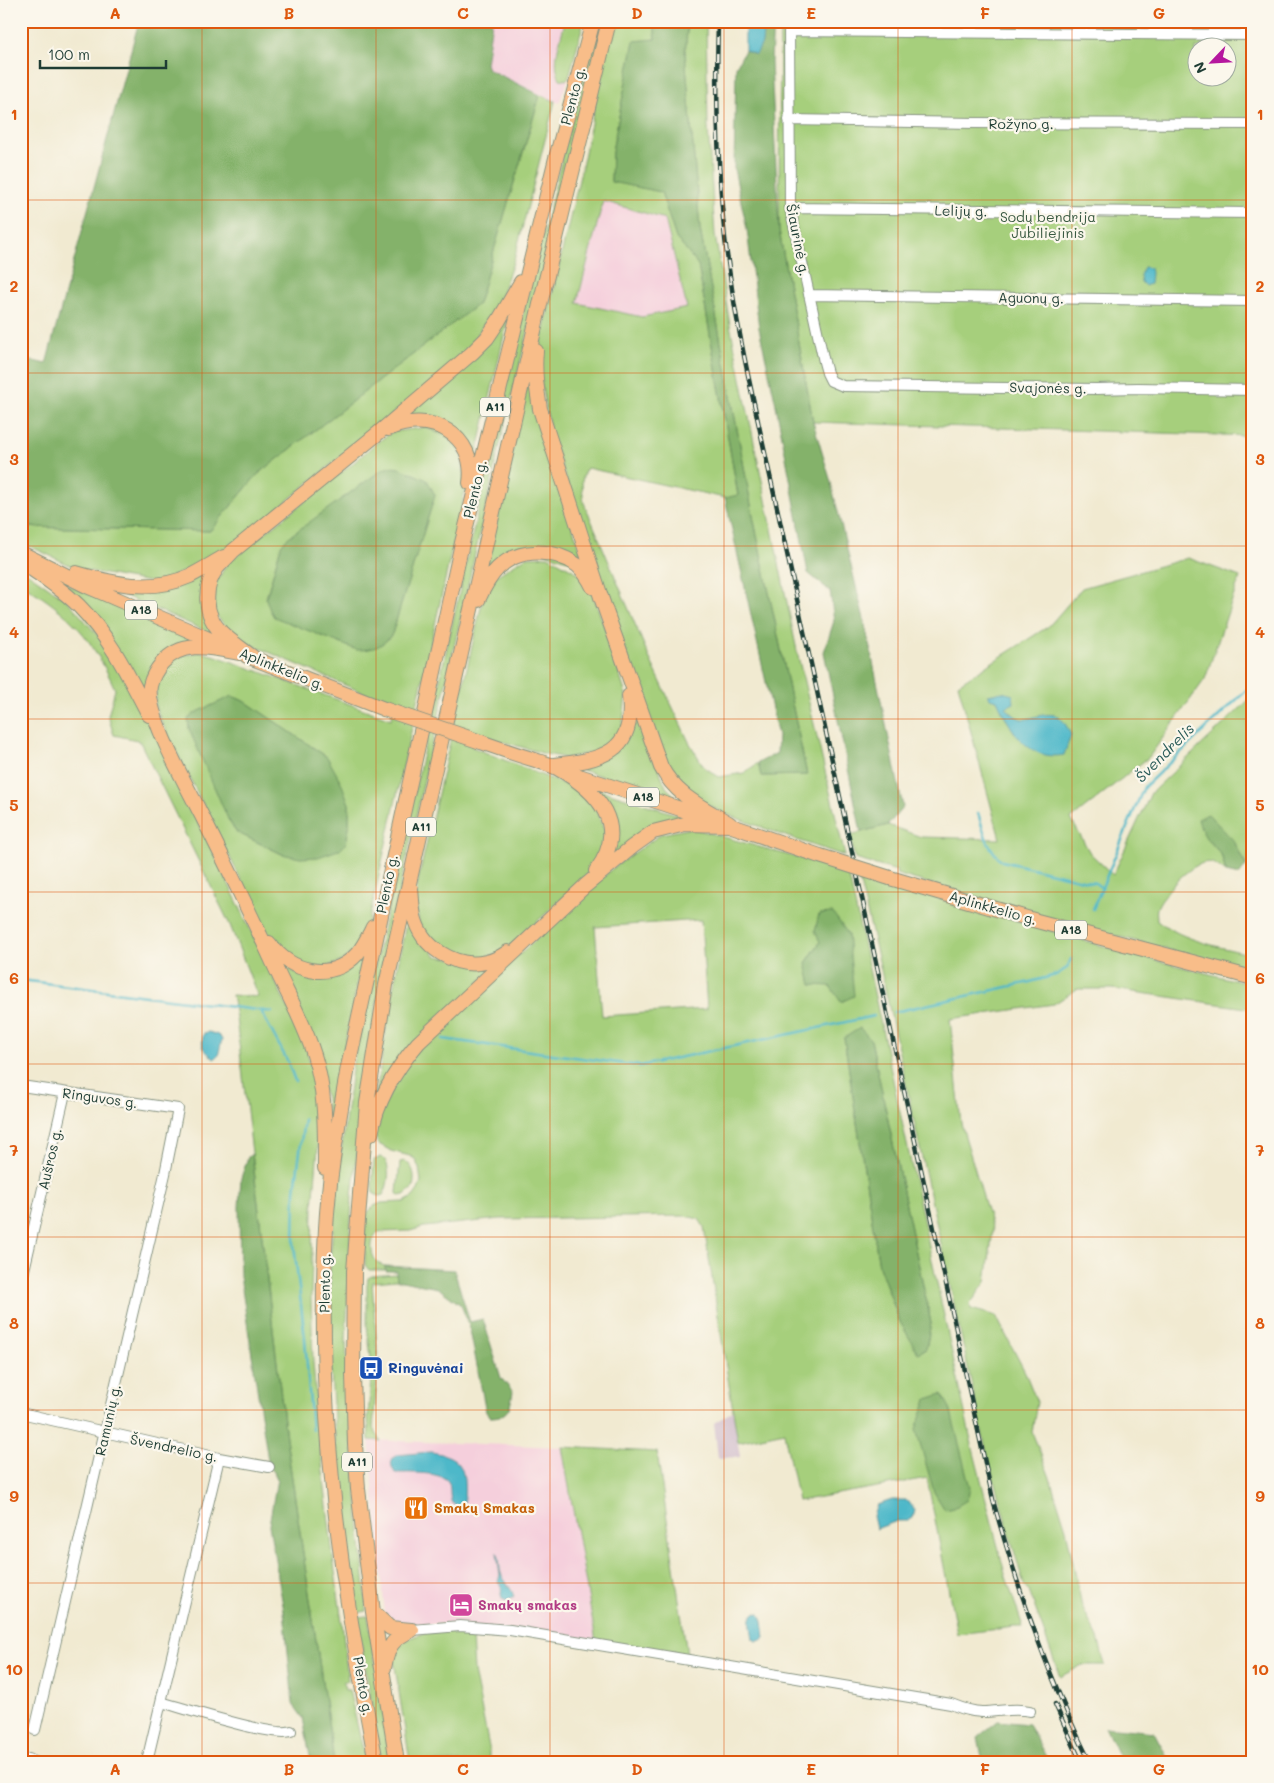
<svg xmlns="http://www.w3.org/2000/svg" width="1274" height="1783" font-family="Mali,sans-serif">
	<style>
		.built { fill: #f5cfdc }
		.industrial { fill: #d1bdcc }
		.green { fill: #a6cf7b; stroke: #628658; fill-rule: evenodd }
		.forest { fill: #84b26b; stroke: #527850 }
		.water { fill: #4db8c9; stroke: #367a7e }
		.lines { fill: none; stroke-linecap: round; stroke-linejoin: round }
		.stream { stroke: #4db8c9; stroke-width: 2.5 }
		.minor-casing { stroke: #889482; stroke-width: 12 }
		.highway-casing { stroke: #889482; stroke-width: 16 }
		.minor { stroke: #fff; stroke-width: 10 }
		.highway { stroke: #f8bd89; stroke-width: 14 }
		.rail-casing { stroke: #1f3d34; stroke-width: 4.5 }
		.rail { stroke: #fbf7ec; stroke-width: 2.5; stroke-dasharray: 8; stroke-linecap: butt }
		.highway-bridge-casing { stroke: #889482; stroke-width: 16; stroke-linecap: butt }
		.highway-bridge { stroke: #f8bd89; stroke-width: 14 }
		.grid { fill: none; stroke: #de580e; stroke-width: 1; stroke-opacity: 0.55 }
		.labels { text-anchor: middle; stroke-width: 4.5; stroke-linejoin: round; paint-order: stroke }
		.shield { fill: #fbf7ec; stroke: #61756b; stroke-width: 1 }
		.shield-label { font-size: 12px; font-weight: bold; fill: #1f3d34 }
		.street-label { font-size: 14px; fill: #1f3d34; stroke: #fbf7ec }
		.park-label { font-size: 14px; fill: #3a5a42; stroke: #fbf7ec }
		.transit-label { font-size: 14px; font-weight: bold; fill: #164399; stroke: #fbf7ec; text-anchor: start }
		.food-label { font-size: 14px; font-weight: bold; fill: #c56008; stroke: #fbf7ec; text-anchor: start }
		.hotel-label { font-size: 14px; font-weight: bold; fill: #b23c85; stroke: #fbf7ec; text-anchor: start }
		.water-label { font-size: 15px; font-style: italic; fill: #2a5c59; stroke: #fbf7ec }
		.neatline { fill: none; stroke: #de580e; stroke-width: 2 }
		.grid-label { font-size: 16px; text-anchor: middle; font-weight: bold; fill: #de580e }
	</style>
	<rect width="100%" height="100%" fill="#fbf7ec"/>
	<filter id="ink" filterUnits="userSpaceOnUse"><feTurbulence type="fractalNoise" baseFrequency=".02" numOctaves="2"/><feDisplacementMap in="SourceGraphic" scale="10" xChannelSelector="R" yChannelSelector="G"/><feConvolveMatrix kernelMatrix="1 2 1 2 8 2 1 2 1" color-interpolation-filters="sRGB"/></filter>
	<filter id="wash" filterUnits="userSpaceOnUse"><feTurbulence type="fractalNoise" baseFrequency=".0096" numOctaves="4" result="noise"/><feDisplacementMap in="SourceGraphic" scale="20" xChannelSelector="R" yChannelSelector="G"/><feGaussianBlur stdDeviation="1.12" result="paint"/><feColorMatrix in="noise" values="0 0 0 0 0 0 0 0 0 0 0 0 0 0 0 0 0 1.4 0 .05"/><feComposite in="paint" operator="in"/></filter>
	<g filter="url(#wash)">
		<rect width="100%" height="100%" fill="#f1ead1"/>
		<path class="built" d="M492 21H584L569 77 559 103 488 69 486 64Z
			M603 201 665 219 687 308 642 318 577 303Z
			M369 1440 562 1447 596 1641 447 1624 394 1623 385 1615Z"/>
		<path class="industrial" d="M733 1411 740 1457 718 1458 714 1423Z"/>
		<path class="green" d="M565 21H584L569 77 566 80 560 79C551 61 561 40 565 21Z
			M599 21H605L498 452 382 967 370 1048 352 1195 346 1339 348 1396 367 1611 356 1613 338 1484 331 1371 330 1260 338 1176 353 1063 514 351 575 106Z
			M612 21H655V39L634 42 612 151 611 181 661 192 676 238 698 265 738 496 725 498 587 468C579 477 583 492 584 503L648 655 689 742 704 767 719 777 744 773 758 763 761 776 807 775 754 521 700 229 685 53 688 21H706L708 128 715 235 730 325 798 656 845 856 791 838 723 813 683 791 659 750 551 435 539 372 540 345 582 167ZM603 201 665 219 687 308 642 317 577 303Z
			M780 21H1181V29L1253 27V436L813 422 779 230ZM1196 48H1226V78H1196Z
			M540 95 555 101 514 260 500 298 471 345 473 348 232 546 210 561 155 583 78 569 21 542V527L210 531 257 475 478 304Z
			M508 318 475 463 470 448 403 417Z
			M530 372 533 405 541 436 586 566 531 548 485 575Z
			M427 427C463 445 460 447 466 486L368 924 355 950 340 962 323 968 300 965 272 941 162 723 155 706 158 674 174 657 200 652 216 656 391 719 394 706 236 638 213 612V588L228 562 351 465 375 444 392 432ZM435 495 392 634 386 641 266 598 281 546 286 539ZM232 696 246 702 327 757 349 804V827L346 843 282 854 236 832 228 819Z
			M548 556 578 573 588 585 597 605 626 695 622 730 605 750 566 758 546 754 476 734 472 747 571 787 586 796 595 805 606 835 597 863 580 882 515 942 497 954 475 959 434 946 419 923 415 900 419 876 482 603 496 576 526 557Z
			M1188 558 1240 577 1205 679 1149 757 1071 819 1090 853 1113 875 1151 793 1253 696V836L1246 866 1234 841 1201 829 1221 854 1226 872C1222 869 1217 865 1213 863 1194 857 1163 893 1157 908 1156 912 1157 916 1157 920 1183 941 1221 947 1253 955V972L1056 920 896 874 897 871 855 859 850 835 888 825 921 837 1000 839 958 684 1049 626 1082 588ZM997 700 1016 717 1071 735 1068 743 1014 732Z
			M21 568 68 601 109 649 158 740 232 891 305 1044 315 1082 318 1116V1147L313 1207 311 1298 313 1362 320 1446 333 1557 342 1622 348 1681 343 1682 345 1690H349L366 1762H334L286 1438 236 1018 232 995 258 997 230 925 140 742 137 740 114 735 108 716 115 689C109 676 103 663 95 651 79 623 49 600 21 584Z
			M212 569 207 624 213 634 112 590H127Z
			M59 581 197 642 180 645 143 695Z
			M637 714 666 787 680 802 576 768 596 763Z
			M591 787 688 818 611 856 614 843Z
			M692 828 848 872 972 1445 1005 1574 1023 1627H1014L957 1634 927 1478 798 1501 784 1432 738 1442 704 1227 699 1219 685 1216 500 1219 424 1227 410 1231 378 1232C368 1241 370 1264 385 1266V1270H369L365 1265V1215L374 1206 381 1203 404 1202 413 1197 418 1190 421 1181 419 1168 415 1159 410 1156 391 1151 379 1144 376 1139 374 1132 377 1120 407 1059 613 868 661 834ZM701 920 707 1009 602 1016 595 927ZM820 942 842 1002 830 986 806 963ZM844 1038 871 1040 931 1323 926 1349 919 1352 900 1322 879 1266Z
			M858 875 1127 953 1253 985V1009L1113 989H1077L1054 1004 950 1019 961 1123 993 1230 986 1282 970 1304 971 1309 996 1316 1025 1372 1037 1402 1032 1432 1049 1475 1066 1529 1082 1606 1098 1638 1105 1665H1082L1060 1677 1029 1591 1024 1585 988 1459 879 961Z
			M408 913 435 956 495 965 376 1095 390 1005Z
			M363 956 328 1125 326 1098 278 964 299 974 317 977Z
			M381 1157C392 1162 389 1186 383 1195L379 1196 373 1193 372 1184 374 1160Z
			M405 1161C415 1168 415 1176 413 1188L404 1195 399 1196 397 1193 400 1162Z
			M397 1274V1280L372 1282 378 1363 373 1428 381 1441 369 1440 368 1417 371 1379V1358L367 1326V1285L368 1278 372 1276Z
			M562 1447 657 1452 687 1654 596 1641Z
			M368 1616 391 1762H381L357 1617Z
			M478 1630 472 1637 474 1671 489 1747V1762H410L394 1660C398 1626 452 1631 478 1630Z"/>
		<path class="forest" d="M139 21H492L486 64 488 69 540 95 478 304 257 475 210 531 21 527V358L46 364Z
			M655 21H688L685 53 700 229 754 521 807 775 761 776 758 763 777 753 778 736 725 498 738 495 698 265 676 238 661 192 611 182 612 151 634 41 655 39Z
			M764 21H773L771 62 779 230 813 422 830 479 864 619 903 807 888 825 861 832 824 652 834 621 830 591 808 573 775 400 759 328 747 229 734 169 736 67 745 50 755 55 762 43Z
			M390 467 400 468 427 480 435 495 392 634C382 647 373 650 357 650L274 617 270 610 266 599 281 546 286 539 383 469Z
			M232 696 246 702 327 757 341 782 349 804V827L346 843 341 849 318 857 300 858 282 854 236 832 228 819 189 729 188 719 195 713Z
			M1208 814 1234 841 1246 866 1239 875 1226 872 1221 854 1206 838 1201 829 1198 819Z
			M833 913 848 934 854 996 841 1002 830 986 811 985 806 963 820 942 815 931 819 914Z
			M860 1028 871 1040 931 1323 926 1349 918 1353 900 1322 879 1266 844 1038Z
			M252 1154 286 1438 334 1762H311L303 1718 293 1704 284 1611 269 1525 277 1479 274 1472 269 1467 240 1276 239 1207 241 1178 248 1157Z
			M385 1266 454 1270 470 1322 483 1319 501 1378 513 1392C510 1408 509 1417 490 1417L486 1412 469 1325 461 1305 438 1288 397 1280 396 1271H386Z
			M942 1394 950 1408 970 1488 967 1500 954 1508 945 1510 934 1492 916 1429 927 1399Z
			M998 1721 1028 1724 1049 1762H983L978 1737Z
			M1105 1727 1154 1732 1170 1762H1121Z"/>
		<path class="water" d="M745 21H764L762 43 756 55 745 50Z
			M1144 267 1150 268 1151 273 1150 284 1145 286 1141 282 1140 275Z
			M1002 692 1013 695 1014 703 1006 707C1010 712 1016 718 1022 719 1026 720 1030 718 1034 717 1056 711 1062 715 1071 735L1064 755C1028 762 1010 729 997 700L990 698 988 695Z
			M209 1032 218 1035 222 1039 218 1056 214 1059C203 1048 200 1049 204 1033Z
			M430 1452C466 1456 465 1472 464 1503L458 1506 452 1503C449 1497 451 1490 449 1483 444 1471 407 1473 395 1473 391 1467 389 1459 397 1455Z
			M892 1500H906L915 1510 913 1518 908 1521H897L876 1529 873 1516 877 1505Z
			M497 1552C501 1559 498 1568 502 1576 506 1583 512 1589 514 1597L507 1601 502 1599 501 1594 502 1588 498 1582 500 1575Z
			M756 1612 760 1613 763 1621 765 1638 763 1640 757 1641 753 1639C752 1630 747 1616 756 1612Z"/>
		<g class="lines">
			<path class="stream" d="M978 813C984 832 987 848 1002 861L1095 883 1102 888
				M1093 909 1144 787 1253 684
				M21 980 272 1012
				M261 1011 288 1062 295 1081
				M894 1012 1030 982 1056 975 1067 968 1071 959
				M443 1039 640 1066 874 1016
				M304 1119 295 1191 294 1245 305 1339 312 1430"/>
		</g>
	</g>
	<g filter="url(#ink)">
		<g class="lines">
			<defs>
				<path id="minor" d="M789 21 790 208 824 362 827 373 831 381 843 386 1096 389 1138 388 1253 390
					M789 31 1253 35
					M789 120 975 123 1253 124
					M790 208 1253 213
					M809 295 1253 301
					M21 1086 178 1109 165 1174 35 1730
					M21 1283 65 1093
					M21 1413 219 1458 269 1467
					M412 1630 460 1626 510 1630 951 1704C961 1708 971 1712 982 1712 999 1712 1014 1707 1030 1711
					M161 1702C183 1708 274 1738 291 1731
					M29 1759 35 1762
					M147 1761 219 1458"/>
				<path id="highway" d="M536 351C534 371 537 390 540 409L602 600 661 767C676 796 704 808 730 824
					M388 429C430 410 477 434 470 483
					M21 553 87 586 220 644
					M21 562C41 575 62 589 79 606 110 637 129 677 149 715
					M76 573C114 584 152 593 190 576 202 570 213 563 224 557
					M478 600C483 589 489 577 498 568 520 547 554 549 577 565 584 571 589 579 593 587
					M240 653C212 648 183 639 162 663 156 670 152 677 150 686 145 715 191 793 205 822 229 870 253 919 276 969 289 997 305 1025 314 1055 326 1092 325 1130 325 1168
					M247 656 384 709
					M255 659C244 650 231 642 221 632 204 615 203 587 217 568 222 562 228 557 233 551L376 435 472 353 487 338 499 320 521 282
					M481 742C498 748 515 754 532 759 540 762 549 764 557 768 598 791 630 826 596 871
					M554 765C601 760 636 753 629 696
					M570 773 711 819
					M890 878 1037 921 1253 978
					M411 889C412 897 412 907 414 916 421 947 455 969 486 962 494 961 502 956 508 952
					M269 943C291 972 330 983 357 954 364 946 368 937 373 927
					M371 1134C377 1099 396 1069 418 1043L585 886 632 847 653 832 685 824 729 825 820 856
					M373 1612 390 1628 411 1630
					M384 1668C388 1646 392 1639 412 1630
					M376 1762C367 1713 358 1665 350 1616 329 1489 319 1357 326 1228 329 1174 339 1120 348 1067L462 543 556 158 593 21
					M397 1762 373 1612 358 1489 355 1444 353 1374 354 1271 367 1103 386 985 541 300 609 21"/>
			</defs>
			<use href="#minor" class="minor-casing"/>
			<use href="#highway" class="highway-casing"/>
			<use href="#minor" class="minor"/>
			<use href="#highway" class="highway"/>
			<defs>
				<path id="rail" d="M718 21C716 94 717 166 725 238 735 327 757 415 776 503L994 1504C1019 1593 1049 1679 1090 1762
					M1055 1704 1081 1762"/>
			</defs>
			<use href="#rail" class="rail-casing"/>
			<use href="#rail" class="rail"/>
			<defs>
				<path id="highway-bridge" d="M384 709 481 742
					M820 856 890 878"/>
			</defs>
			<use href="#highway-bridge" class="highway-bridge-casing"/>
			<use href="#highway-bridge" class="highway-bridge"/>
		</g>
	</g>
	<path class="grid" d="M202 21V1762M376 21V1762M550 21V1762M724 21V1762M898 21V1762M1072 21V1762M21 200H1253M21 373H1253M21 546H1253M21 719H1253M21 892H1253M21 1064H1253M21 1237H1253M21 1410H1253M21 1583H1253"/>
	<defs>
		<symbol id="bus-square" viewBox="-11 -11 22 22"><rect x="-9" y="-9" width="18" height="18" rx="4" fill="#1a4fb4" stroke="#fbf7ec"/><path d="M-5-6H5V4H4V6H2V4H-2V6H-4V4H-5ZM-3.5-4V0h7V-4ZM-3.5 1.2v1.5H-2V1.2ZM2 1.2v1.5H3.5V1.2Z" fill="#fff"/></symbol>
		<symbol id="restaurant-square" viewBox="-11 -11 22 22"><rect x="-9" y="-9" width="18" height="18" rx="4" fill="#e8710a" stroke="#fbf7ec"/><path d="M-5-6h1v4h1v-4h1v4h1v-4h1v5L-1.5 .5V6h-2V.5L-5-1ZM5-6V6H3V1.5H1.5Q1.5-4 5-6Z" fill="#fff"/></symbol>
		<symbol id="hotel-square" viewBox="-11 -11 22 22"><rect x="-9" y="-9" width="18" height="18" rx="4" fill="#d1479c" stroke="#fbf7ec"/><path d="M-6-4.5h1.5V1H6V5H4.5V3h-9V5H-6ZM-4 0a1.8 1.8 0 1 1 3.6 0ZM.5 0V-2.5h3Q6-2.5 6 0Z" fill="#fff"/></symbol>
	</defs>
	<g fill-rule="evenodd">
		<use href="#bus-square" x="357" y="1354" width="28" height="28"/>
		<use href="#restaurant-square" x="402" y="1494" width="28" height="28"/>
		<use href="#hotel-square" x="447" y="1591" width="28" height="28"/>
	</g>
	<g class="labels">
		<g class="shield">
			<rect x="480" y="397.5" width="30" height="19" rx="4"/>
			<rect x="125" y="600.5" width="32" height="19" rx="4"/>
			<rect x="627" y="787.5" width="32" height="19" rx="4"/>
			<rect x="406" y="817.5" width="30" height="19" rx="4"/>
			<rect x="1055" y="920.5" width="32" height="19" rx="4"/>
			<rect x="342" y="1452.5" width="30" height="19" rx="4"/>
		</g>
		<g class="shield-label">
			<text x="495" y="411">A11</text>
			<text x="141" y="614">A18</text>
			<text x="643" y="801">A18</text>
			<text x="421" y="831">A11</text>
			<text x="1071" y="934">A18</text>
			<text x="357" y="1466">A11</text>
		</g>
		<g class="street-label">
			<text transform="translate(573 96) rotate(-75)" y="5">Plento g.</text>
			<text x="1021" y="129">Rožyno g.</text>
			<text transform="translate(961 211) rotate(1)" y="5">Lelijų g.</text>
			<text transform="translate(798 240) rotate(79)" y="5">Šiaurinė g.</text>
			<text transform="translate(1031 298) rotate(1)" y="5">Aguonų g.</text>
			<text transform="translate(1048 388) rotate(1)" y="5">Svajonės g.</text>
			<text transform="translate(475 489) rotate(-76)" y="5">Plento g.</text>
			<text transform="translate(282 669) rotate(22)" y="5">Aplinkkelio g.</text>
			<text transform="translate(387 884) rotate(-78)" y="5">Plento g.</text>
			<text transform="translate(993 908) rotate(16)" y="5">Aplinkkelio g.</text>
			<text transform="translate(100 1098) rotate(8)" y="5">Ringuvos g.</text>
			<text transform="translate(50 1159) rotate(-77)" y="5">Aušros g.</text>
			<text transform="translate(325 1283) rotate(-89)" y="5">Plento g.</text>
			<text transform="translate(108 1420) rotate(-77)" y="5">Ramunių g.</text>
			<text transform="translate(174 1448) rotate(12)" y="5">Švendrelio g.</text>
			<text transform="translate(363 1686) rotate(80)" y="5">Plento g.</text>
		</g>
		<g class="park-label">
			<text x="1048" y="222">Sodų bendrija<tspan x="1048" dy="16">Jubiliejinis</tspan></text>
		</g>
		<g class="transit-label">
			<text x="388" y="1373">Ringuvėnai</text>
		</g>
		<g class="food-label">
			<text x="434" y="1513">Smakų Smakas</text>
		</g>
		<g class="hotel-label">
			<text x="478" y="1610">Smakų smakas</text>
		</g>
		<g class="water-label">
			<text transform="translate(1165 753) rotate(-45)" y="5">Švendrelis</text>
		</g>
	</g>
	<rect width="1274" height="1783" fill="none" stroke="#fbf7ec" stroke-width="55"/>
	<g transform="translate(1212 62) rotate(245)"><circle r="24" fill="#fbf7ec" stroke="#a3ada2"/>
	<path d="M0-4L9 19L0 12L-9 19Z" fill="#b5179e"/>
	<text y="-8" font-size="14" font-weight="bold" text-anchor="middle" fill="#1f3d34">N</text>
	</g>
	<path d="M40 60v8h126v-8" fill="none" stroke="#1f3d34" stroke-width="2.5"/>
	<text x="48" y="60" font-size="15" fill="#1f3d34" stroke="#fbf7ec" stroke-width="4" paint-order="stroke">100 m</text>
	<rect x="28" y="28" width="1218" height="1728" class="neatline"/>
	<g class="grid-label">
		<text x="115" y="19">A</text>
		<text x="289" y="19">B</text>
		<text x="463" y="19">C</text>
		<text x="637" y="19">D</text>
		<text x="811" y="19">E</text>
		<text x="985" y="19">F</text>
		<text x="1159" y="19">G</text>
		<text x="14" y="120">1</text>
		<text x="1260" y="120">1</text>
		<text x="14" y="292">2</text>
		<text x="1260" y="292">2</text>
		<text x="14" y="465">3</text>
		<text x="1260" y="465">3</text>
		<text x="14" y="638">4</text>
		<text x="1260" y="638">4</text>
		<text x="14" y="811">5</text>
		<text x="1260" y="811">5</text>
		<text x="14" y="984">6</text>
		<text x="1260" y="984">6</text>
		<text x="14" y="1156">7</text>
		<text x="1260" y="1156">7</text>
		<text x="14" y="1329">8</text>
		<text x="1260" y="1329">8</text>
		<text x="14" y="1502">9</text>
		<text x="1260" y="1502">9</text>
		<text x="14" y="1675">10</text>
		<text x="1260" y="1675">10</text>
		<text x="115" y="1775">A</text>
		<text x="289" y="1775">B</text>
		<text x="463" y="1775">C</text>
		<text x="637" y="1775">D</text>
		<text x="811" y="1775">E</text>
		<text x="985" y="1775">F</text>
		<text x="1159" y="1775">G</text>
	</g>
</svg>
